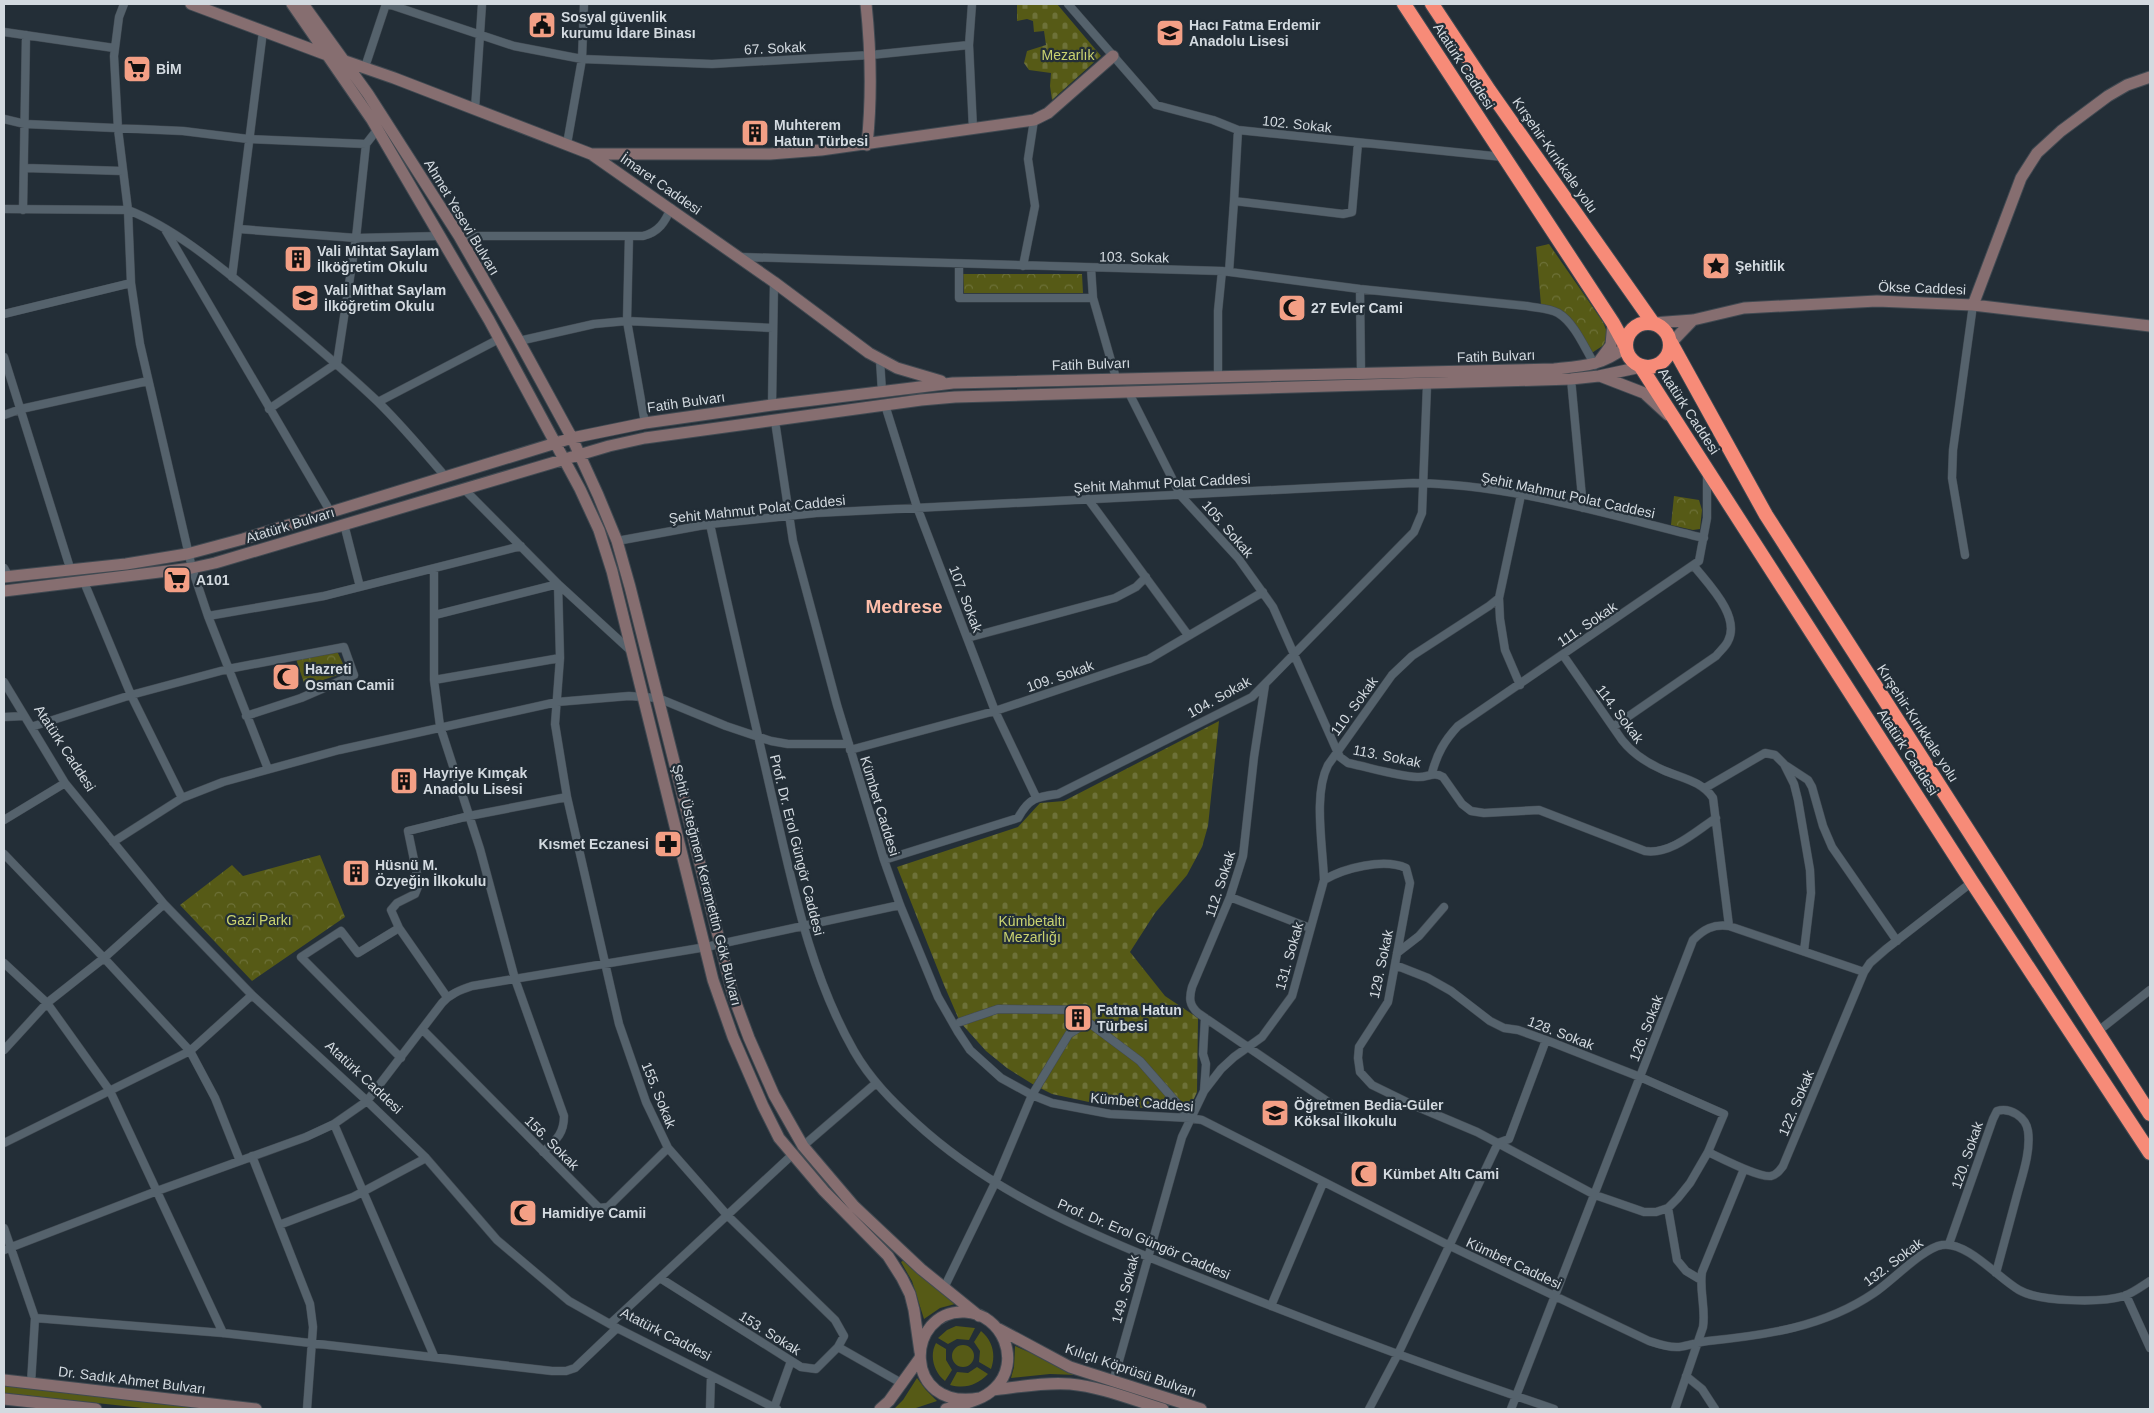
<svg xmlns="http://www.w3.org/2000/svg" width="2154" height="1413" font-family="Helvetica,sans-serif">
	<style>
		.grass { fill: #565a16 }
		.cemetery { fill: url(#cemetery-stones) }
		.park { fill: url(#park-crowns) }
		.lines { fill: none; stroke-linecap: round; stroke-linejoin: round }
		.street-casing { stroke: #404951; stroke-width: 9 }
		.secondary-casing { stroke: #404951; stroke-width: 13 }
		.highway-casing { stroke: #404951; stroke-width: 16 }
		.street { stroke: #55626c; stroke-width: 8 }
		.secondary { stroke: #866e70; stroke-width: 11 }
		.highway { stroke: #f78b78; stroke-width: 14 }
		.labels { text-anchor: middle; stroke-width: 4.5; stroke-linejoin: round; paint-order: stroke }
		.poi-label { font-size: 14px; font-weight: bold; fill: #d3dae0; stroke: #232e37; text-anchor: start }
		.street-label { font-size: 14px; fill: #d3dae0; stroke: #232e37 }
		.park-label { font-size: 14px; fill: #cad370; stroke: #232e37 }
		.district-label { font-size: 19px; font-weight: bold; fill: #fdbda9; stroke: #232e37 }
	</style>
	<defs>
		<pattern id="cemetery-stones" width="16" height="16" patternUnits="userSpaceOnUse" patternTransform="scale(1.25)"><rect width="16" height="16" fill="#565a16"/><path d="M2 7V4a2 2 0 0 1 4 0v3zM10 15v-3a2 2 0 0 1 4 0v3z" fill="#6d7138"/></pattern>
		<pattern id="park-crowns" width="20" height="18" patternUnits="userSpaceOnUse" patternTransform="scale(1.25)"><rect width="20" height="18" fill="#565a16"/><path d="M2 6a3 3 0 1 1 6 0M12 15a3 3 0 1 1 6 0" fill="none" stroke="#6d7138"/></pattern>
	</defs>
	<rect width="100%" height="100%" fill="#232e37"/>
	<path class="grass" d="M904 1260 955 1304 940 1308 924 1319 912 1281 901 1262Z
		M956 1326 975 1328 969 1340 957 1339 948 1344 938 1338 947 1330Z
		M981 1331C993 1341 996 1355 991 1369L979 1362 980 1351 974 1342Z
		M936 1343 946 1349V1360L952 1370 945 1381C934 1372 929 1356 936 1343Z
		M952 1356a11 11 0 1 1 22 0a11 11 0 1 1-22 0Z
		M1015 1346 1078 1373 1077 1375 1050 1374 1011 1378 1014 1367Z
		M977 1367 988 1374C977 1385 966 1389 950 1385L957 1372 968 1373Z
		M917 1378 926 1390 937 1401 913 1409H894L903 1400Z
		M4 1384 204 1409H152L4 1393Z"/>
	<path class="cemetery" d="M1017 4H1057L1101 56 1052 100 1050 86 1051 73 1029 70 1024 63 1027 51 1046 45 1044 31 1034 32 1033 21 1027 19 1017 21Z
		M1219 721 1208 826 1202 847 1187 875 1155 913 1130 952 1165 996 1198 1018 1197 1092 1192 1103 1179 1111 1098 1104 1052 1094 1034 1085 1007 1068 986 1051 960 1022 944 985 897 867 1018 827 1040 803 1064 801Z"/>
	<path class="park" d="M1549 244 1603 322 1607 332 1604 345 1590 354C1577 330 1572 307 1541 305L1536 247Z
		M963 274H1082L1083 293H964Z
		M1674 496 1699 500 1702 510 1700 529 1693 530 1671 525Z
		M337 651 347 672 305 686 296 659Z
		M320 855 345 917 252 981 180 905 232 865 243 876Z"/>
	<g class="lines">
		<defs>
			<path id="street" d="M124 4 119 17 114 56 118 129 128 210 131 283 140 344 192 568 208 616 268 769
				M388 4 514 46 582 59 712 64 871 55 969 45
				M972 4 969 45 973 129
				M1068 4 1156 105 1213 120 1238 130 1503 157
				M4 32 114 48
				M365 67 386 4
				M475 109 482 4
				M4 119 25 124 183 131 248 139 366 144
				M567 144 582 59 584 4
				M25 168 123 171
				M1234 201 1238 130
				M4 209 128 210C174 228 218 265 256 296 297 330 338 364 376 400 401 424 423 451 445 476
				M23 210 26 35
				M239 229 356 238 440 236
				M166 231 330 511
				M459 236H643C659 232 665 222 671 208
				M629 236 627 321 645 423
				M741 257 1222 271 1360 289 1527 306C1537 308 1549 308 1558 313 1575 323 1585 349 1595 365
				M959 265V298H1093
				M1023 266 1035 206 1028 159 1034 120
				M1091 268 1093 298 1116 378
				M1229 272 1234 201 1343 214 1352 212 1358 143
				M232 277 263 31
				M1360 289 1361 374
				M4 314 131 283
				M519 341 594 324 627 321 773 328
				M4 357 71 571
				M880 360 882 392
				M1218 377V311L1222 271
				M1571 379 1583 508
				M1129 393 1181 496 1238 558 1273 607 1337 751 1340 757 1348 763C1368 767 1397 776 1417 777 1428 778 1433 771 1443 777L1462 804 1471 811 1484 813 1539 810 1645 851C1671 855 1696 831 1716 818
				M378 402 499 339
				M772 405 774 282
				M885 405 917 507 995 711 1036 797
				M269 409 337 363 356 238 366 144 377 130
				M4 415 21 409 148 381
				M775 421 793 541 837 705 884 860 900 905 938 997 958 1032 970 1050 1001 1078 1032 1095 1052 1103 1110 1114 1190 1118 1202 1120 1450 1246 1649 1341C1658 1344 1669 1348 1679 1347 1688 1346 1698 1342 1708 1341 1767 1335 1824 1327 1874 1293 1892 1281 1923 1248 1942 1245 1967 1241 1998 1278 2019 1290 2040 1302 2101 1303 2124 1296 2133 1293 2142 1286 2150 1281
				M465 490 558 584 631 651
				M1088 499 1188 635
				M344 524 360 587
				M710 524C730 617 752 709 773 801 793 886 810 974 854 1051 870 1079 892 1101 915 1122 1006 1206 1124 1247 1236 1292 1341 1334 1447 1373 1554 1409
				M617 541 710 524 816 513 1413 483C1512 484 1609 515 1704 538
				M1965 555 1952 478 1953 450 1973 305
				M4 568 9 577
				M434 569V680L440 726 480 849 515 979 564 1116C564 1134 556 1140 543 1152
				M84 582 131 695 182 798
				M1499 598 1500 619 1505 650 1520 685
				M435 615 558 584 560 658 555 724 567 797 619 1024 646 1102 668 1148 727 1215 835 1320 844 1336 838 1347 816 1369 801 1367 660 1278
				M208 616 324 596 521 546
				M967 638 1115 598 1136 587 1146 577
				M1563 655 1622 740C1633 754 1647 763 1663 770 1681 778 1702 781 1713 798L1729 926
				M434 680 560 658
				M4 682 65 783 164 904 252 995 367 1101 426 1158 497 1240 569 1301 617 1328 777 1409
				M1265 685 1254 757 1243 856 1230 897 1192 987C1189 998 1189 1005 1198 1013L1340 1110
				M4 717 24 716
				M31 727 131 695 228 669 344 647 354 675 301 698 246 716
				M1613 727 1716 656C1720 651 1726 646 1728 641 1741 616 1708 584 1694 566
				M850 750 995 711 1149 659 1263 592
				M1785 765 1808 780 1812 787 1823 826 1832 847 1897 941
				M1432 773C1437 754 1444 741 1458 726L1699 561 1707 518V474
				M1705 788 1765 753 1775 755 1784 764 1794 784 1798 800 1810 870 1811 893 1804 951
				M4 820 65 783
				M113 842 182 798 223 782 339 750 557 702 629 696 658 698 726 726 771 741 788 744H849
				M4 854 104 958 190 1051 215 1098 240 1161
				M884 860 1018 818C1029 798 1036 797 1058 794L1252 697 1414 532 1422 513 1427 385
				M1324 880C1323 847 1313 794 1328 765L1392 675 1412 656 1489 606 1499 598 1521 495
				M1230 897 1310 928
				M399 928 358 953 341 931 301 957 401 1058
				M1397 953 1419 936 1444 907
				M4 963 47 1003 104 958 164 904
				M447 997 399 928 391 910 397 903 415 894 419 884 408 831 469 816 567 797
				M1088 1022 1140 1061 1190 1118
				M422 1029 599 1208 608 1207 668 1148
				M2097 1032 2150 990
				M4 1050 47 1003 110 1091 223 1333
				M1204 1091 1221 1069 1234 1057 1262 1037 1292 996 1324 880C1344 868 1384 858 1406 868L1410 883 1388 1002 1359 1047 1358 1058 1360 1072 1372 1085 1413 1105 1477 1132 1595 1195 1644 1212H1656L1668 1208 1678 1198 1690 1183 1708 1152 1724 1114 1640 1077 1546 1040 1518 1030 1504 1028 1490 1021 1451 991 1428 978 1395 965
				M334 1124 434 1356
				M4 1143 190 1051 252 995
				M803 1146 875 1084
				M1708 1152C1721 1158 1759 1178 1771 1176 1777 1175 1780 1170 1783 1166L1864 972 1870 963 1886 949 1972 882
				M252 1156 310 1304 313 1327 307 1409
				M1668 1208 1677 1260 1686 1271 1701 1280
				M279 1225 353 1197 426 1158
				M4 1228 35 1318 31 1383
				M1949 1244 1993 1119 1997 1111C2010 1107 2026 1117 2028 1131 2031 1152 2022 1176 2017 1195 2010 1221 2003 1247 1996 1273
				M4 1250 157 1191 306 1137 334 1124 367 1101 442 1003C450 994 460 990 472 986L706 947 900 905
				M944 1288 995 1183 1032 1095 1069 1034 1088 1022 1081 1010 998 1009 960 1022
				M2126 1295 2150 1348
				M1271 1306 1323 1183
				M35 1318 223 1333 552 1371H566L575 1368 617 1328
				M610 1324 792 1155
				M838 1347 903 1384
				M1686 1376 1702 1389 1715 1409
				M1113 1382 1182 1137 1204 1091 1206 1064 1203 1054 1205 1018
				M774 1408 791 1361
				M710 1409 711 1376
				M1369 1409 1398 1354 1498 1143 1509 1139 1546 1040
				M1511 1409 1693 940C1704 929 1713 924 1729 926L1864 972
				M1675 1409 1703 1327C1706 1308 1699 1290 1702 1272L1744 1169"/>
			<path id="secondary" d="M191 4 327 55
				M292 4 372 120 489 320 580 489 599 530 612 571 713 980 733 1037 763 1106 779 1138 824 1191 888 1256 902 1278 910 1294 914 1310 920 1352
				M303 4 368 94 459 236 519 341 572 438 598 495 617 541 630 587 733 995 749 1038 774 1095 803 1146 854 1206 921 1269 979 1316
				M866 4C871 51 872 97 867 145
				M342 60 394 78 591 154 774 282 869 353 897 368 941 381
				M591 154H770L821 150 1034 120 1048 113 1113 56
				M1973 305 2021 178 2037 153 2061 131 2108 96 2127 85 2150 77
				M1653 323 1693 320 1744 308 1877 301 1973 305 2150 326
				M1671 343 1693 320
				M1600 360 1611 345 1613 323
				M1600 376 1644 393 1668 415
				M4 577 126 564 187 554 243 539 572 438 645 423 772 405 953 383 1554 369C1585 366 1600 366 1626 347
				M4 591 192 568 215 563 609 446 645 438 921 400 955 397 1571 379 1599 376 1641 367
				M999 1329 1070 1367 1201 1409
				M4 1380 256 1409
				M993 1390C1019 1387 1045 1382 1070 1384 1102 1387 1133 1400 1163 1409
				M4 1399 96 1409
				M880 1409 889 1401 920 1358
				M946 1409C962 1404 982 1401 995 1388 1022 1362 1003 1314 965 1312 905 1309 901 1412 980 1398"/>
			<path id="highway" d="M1404 4 1613 323 1626 347
				M1432 4 1489 90 1653 323
				M1626 345a22 22 0 1 1 44 0a22 22 0 1 1-44 0Z
				M1671 343 1766 515 2150 1114
				M1641 367 1972 882 2150 1153"/>
		</defs>
		<use href="#street" class="street-casing"/>
		<use href="#secondary" class="secondary-casing"/>
		<use href="#highway" class="highway-casing"/>
		<use href="#street" class="street"/>
		<use href="#secondary" class="secondary"/>
		<use href="#highway" class="highway"/>
	</g>
	<defs>
		<symbol id="civic-square" viewBox="-11 -11 22 22"><rect x="-9" y="-9" width="18" height="18" rx="4" fill="#f39f85" stroke="#232e37"/><path d="M-.6-6.5H3V-4.5H.6V-3L4-1V1h2V6H-6V1h2V-1L-.6-3ZM-1.2 2.5V6h2.4V2.5Z" fill="#111"/></symbol>
		<symbol id="school-square" viewBox="-11 -11 22 22"><rect x="-9" y="-9" width="18" height="18" rx="4" fill="#f39f85" stroke="#232e37"/><path d="M0-5L7-2L0 1L-7-2ZM-4 1L0 2.5L4 1V4Q0 6-4 4Z" fill="#111"/></symbol>
		<symbol id="supermarket-square" viewBox="-11 -11 22 22"><rect x="-9" y="-9" width="18" height="18" rx="4" fill="#f39f85" stroke="#232e37"/><path d="M-6-5.5h2.5l.6 2H6L4.5 2H-2.5L-4.4-4H-6ZM-1.5 3.2a1.3 1.3 0 1 0 .1 0ZM3 3.2a1.3 1.3 0 1 0 .1 0Z" fill="#111"/></symbol>
		<symbol id="building-square" viewBox="-11 -11 22 22"><rect x="-9" y="-9" width="18" height="18" rx="4" fill="#f39f85" stroke="#232e37"/><path d="M-4-6H4V6H1V3H-1V6H-4ZM-2.5-4.3h1.7v1.8h-1.7ZM.8-4.3h1.7v1.8H.8ZM-2.5-1h1.7V.8h-1.7ZM.8-1h1.7V.8H.8Z" fill="#111"/></symbol>
		<symbol id="sight-square" viewBox="-11 -11 22 22"><rect x="-9" y="-9" width="18" height="18" rx="4" fill="#f39f85" stroke="#232e37"/><path d="M0-6L1.8-2.2L6-1.7L2.9 1.2L3.7 5.4L0 3.3L-3.7 5.4L-2.9 1.2L-6-1.7L-1.8-2.2Z" fill="#111"/></symbol>
		<symbol id="mosque-square" viewBox="-11 -11 22 22"><rect x="-9" y="-9" width="18" height="18" rx="4" fill="#f39f85" stroke="#232e37"/><path d="M3.5-4.9A6 6 0 1 0 3.5 4.9A5 5 0 1 1 3.5-4.9Z" fill="#111"/></symbol>
		<symbol id="pharmacy-square" viewBox="-11 -11 22 22"><rect x="-9" y="-9" width="18" height="18" rx="4" fill="#f39f85" stroke="#232e37"/><path d="M-2-6h4v4h4v4h-4v4h-4v-4h-4v-4h4Z" fill="#111"/></symbol>
	</defs>
	<g fill-rule="evenodd">
		<use href="#civic-square" x="526" y="9" width="32" height="32"/>
		<use href="#school-square" x="1154" y="17" width="32" height="32"/>
		<use href="#supermarket-square" x="121" y="53" width="32" height="32"/>
		<use href="#building-square" x="739" y="117" width="32" height="32"/>
		<use href="#building-square" x="282" y="243" width="32" height="32"/>
		<use href="#sight-square" x="1700" y="250" width="32" height="32"/>
		<use href="#school-square" x="289" y="282" width="32" height="32"/>
		<use href="#mosque-square" x="1276" y="292" width="32" height="32"/>
		<use href="#supermarket-square" x="161" y="564" width="32" height="32"/>
		<use href="#mosque-square" x="270" y="661" width="32" height="32"/>
		<use href="#building-square" x="388" y="765" width="32" height="32"/>
		<use href="#pharmacy-square" x="652" y="828" width="32" height="32"/>
		<use href="#building-square" x="340" y="857" width="32" height="32"/>
		<use href="#building-square" x="1062" y="1002" width="32" height="32"/>
		<use href="#school-square" x="1259" y="1097" width="32" height="32"/>
		<use href="#mosque-square" x="1348" y="1158" width="32" height="32"/>
		<use href="#mosque-square" x="507" y="1197" width="32" height="32"/>
	</g>
	<g class="labels">
		<g class="poi-label">
			<text x="561" y="22">Sosyal güvenlik<tspan x="561" dy="16">kurumu İdare Binası</tspan></text>
			<text x="1189" y="30">Hacı Fatma Erdemir<tspan x="1189" dy="16">Anadolu Lisesi</tspan></text>
			<text x="156" y="74">BİM</text>
			<text x="774" y="130">Muhterem<tspan x="774" dy="16">Hatun Türbesi</tspan></text>
			<text x="317" y="256">Vali Mihtat Saylam<tspan x="317" dy="16">İlköğretim Okulu</tspan></text>
			<text x="1735" y="271">Şehitlik</text>
			<text x="324" y="295">Vali Mithat Saylam<tspan x="324" dy="16">İlköğretim Okulu</tspan></text>
			<text x="1311" y="313">27 Evler Cami</text>
			<text x="196" y="585">A101</text>
			<text x="305" y="674">Hazreti<tspan x="305" dy="16">Osman Camii</tspan></text>
			<text x="423" y="778">Hayriye Kımçak<tspan x="423" dy="16">Anadolu Lisesi</tspan></text>
			<text x="649" y="849" text-anchor="end">Kısmet Eczanesi</text>
			<text x="375" y="870">Hüsnü M.<tspan x="375" dy="16">Özyeğin İlkokulu</tspan></text>
			<text x="1097" y="1015">Fatma Hatun<tspan x="1097" dy="16">Türbesi</tspan></text>
			<text x="1294" y="1110">Öğretmen Bedia-Güler<tspan x="1294" dy="16">Köksal İlkokulu</tspan></text>
			<text x="1383" y="1179">Kümbet Altı Cami</text>
			<text x="542" y="1218">Hamidiye Camii</text>
		</g>
		<g class="street-label">
			<text transform="translate(775 48) rotate(-3)" y="5">67. Sokak</text>
			<text transform="translate(1464 66) rotate(57)" y="5">Atatürk Caddesi</text>
			<text transform="translate(1297 124) rotate(6)" y="5">102. Sokak</text>
			<text transform="translate(1555 155) rotate(55)" y="5">Kırşehir-Kırıkkale yolu</text>
			<text transform="translate(661 184) rotate(35)" y="5">İmaret Caddesi</text>
			<text transform="translate(462 217) rotate(59)" y="5">Ahmet Yesevi Bulvarı</text>
			<text transform="translate(1134 257) rotate(1)" y="5">103. Sokak</text>
			<text transform="translate(1922 288) rotate(2)" y="5">Ökse Caddesi</text>
			<text transform="translate(1496 356) rotate(-2)" y="5">Fatih Bulvarı</text>
			<text transform="translate(1091 364) rotate(-2)" y="5">Fatih Bulvarı</text>
			<text transform="translate(686 402) rotate(-8)" y="5">Fatih Bulvarı</text>
			<text transform="translate(1689 411) rotate(57)" y="5">Atatürk Caddesi</text>
			<text transform="translate(1162 483) rotate(-3)" y="5">Şehit Mahmut Polat Caddesi</text>
			<text transform="translate(1568 495) rotate(12)" y="5">Şehit Mahmut Polat Caddesi</text>
			<text transform="translate(757 509) rotate(-6)" y="5">Şehit Mahmut Polat Caddesi</text>
			<text transform="translate(290 525) rotate(-17)" y="5">Atatürk Bulvarı</text>
			<text transform="translate(1228 529) rotate(49)" y="5">105. Sokak</text>
			<text transform="translate(966 599) rotate(69)" y="5">107. Sokak</text>
			<text transform="translate(1587 624) rotate(-34)" y="5">111. Sokak</text>
			<text transform="translate(1060 676) rotate(-19)" y="5">109. Sokak</text>
			<text transform="translate(1219 697) rotate(-29)" y="5">104. Sokak</text>
			<text transform="translate(1354 706) rotate(-54)" y="5">110. Sokak</text>
			<text transform="translate(1620 714) rotate(53)" y="5">114. Sokak</text>
			<text transform="translate(1918 723) rotate(57)" y="5">Kırşehir-Kırıkkale yolu</text>
			<text transform="translate(65 748) rotate(57)" y="5">Atatürk Caddesi</text>
			<text transform="translate(1908 752) rotate(57)" y="5">Atatürk Caddesi</text>
			<text transform="translate(1387 756) rotate(11)" y="5">113. Sokak</text>
			<text transform="translate(880 806) rotate(73)" y="5">Kümbet Caddesi</text>
			<text transform="translate(797 845) rotate(76)" y="5">Prof. Dr. Erol Güngör Caddesi</text>
			<text transform="translate(1220 884) rotate(-72)" y="5">112. Sokak</text>
			<text transform="translate(707 885) rotate(76)" y="5">Şehit Üsteğmen Keramettin Gök Bulvarı</text>
			<text transform="translate(1289 956) rotate(-74)" y="5">131. Sokak</text>
			<text transform="translate(1381 964) rotate(-78)" y="5">129. Sokak</text>
			<text transform="translate(1646 1028) rotate(-69)" y="5">126. Sokak</text>
			<text transform="translate(1561 1033) rotate(21)" y="5">128. Sokak</text>
			<text transform="translate(364 1077) rotate(43)" y="5">Atatürk Caddesi</text>
			<text transform="translate(659 1095) rotate(68)" y="5">155. Sokak</text>
			<text transform="translate(1142 1102) rotate(5)" y="5">Kümbet Caddesi</text>
			<text transform="translate(1796 1103) rotate(-67)" y="5">122. Sokak</text>
			<text transform="translate(552 1143) rotate(45)" y="5">156. Sokak</text>
			<text transform="translate(1967 1155) rotate(-71)" y="5">120. Sokak</text>
			<text transform="translate(1144 1239) rotate(23)" y="5">Prof. Dr. Erol Güngör Caddesi</text>
			<text transform="translate(1893 1262) rotate(-37)" y="5">132. Sokak</text>
			<text transform="translate(1514 1263) rotate(25)" y="5">Kümbet Caddesi</text>
			<text transform="translate(1125 1289) rotate(-75)" y="5">149. Sokak</text>
			<text transform="translate(770 1333) rotate(32)" y="5">153. Sokak</text>
			<text transform="translate(666 1334) rotate(27)" y="5">Atatürk Caddesi</text>
			<text transform="translate(1131 1370) rotate(19)" y="5">Kılıçlı Köprüsü Bulvarı</text>
			<text transform="translate(132 1380) rotate(7)" y="5">Dr. Sadık Ahmet Bulvarı</text>
		</g>
		<g class="park-label">
			<text x="1068" y="60">Mezarlık</text>
			<text x="259" y="925">Gazi Parkı</text>
			<text x="1032" y="926">Kümbetaltı<tspan x="1032" dy="16">Mezarlığı</tspan></text>
		</g>
		<g class="district-label">
			<text x="904" y="613">Medrese</text>
		</g>
	</g>
	<rect width="2154" height="1413" fill="none" stroke="#d3dae0" stroke-width="10"/>
</svg>
